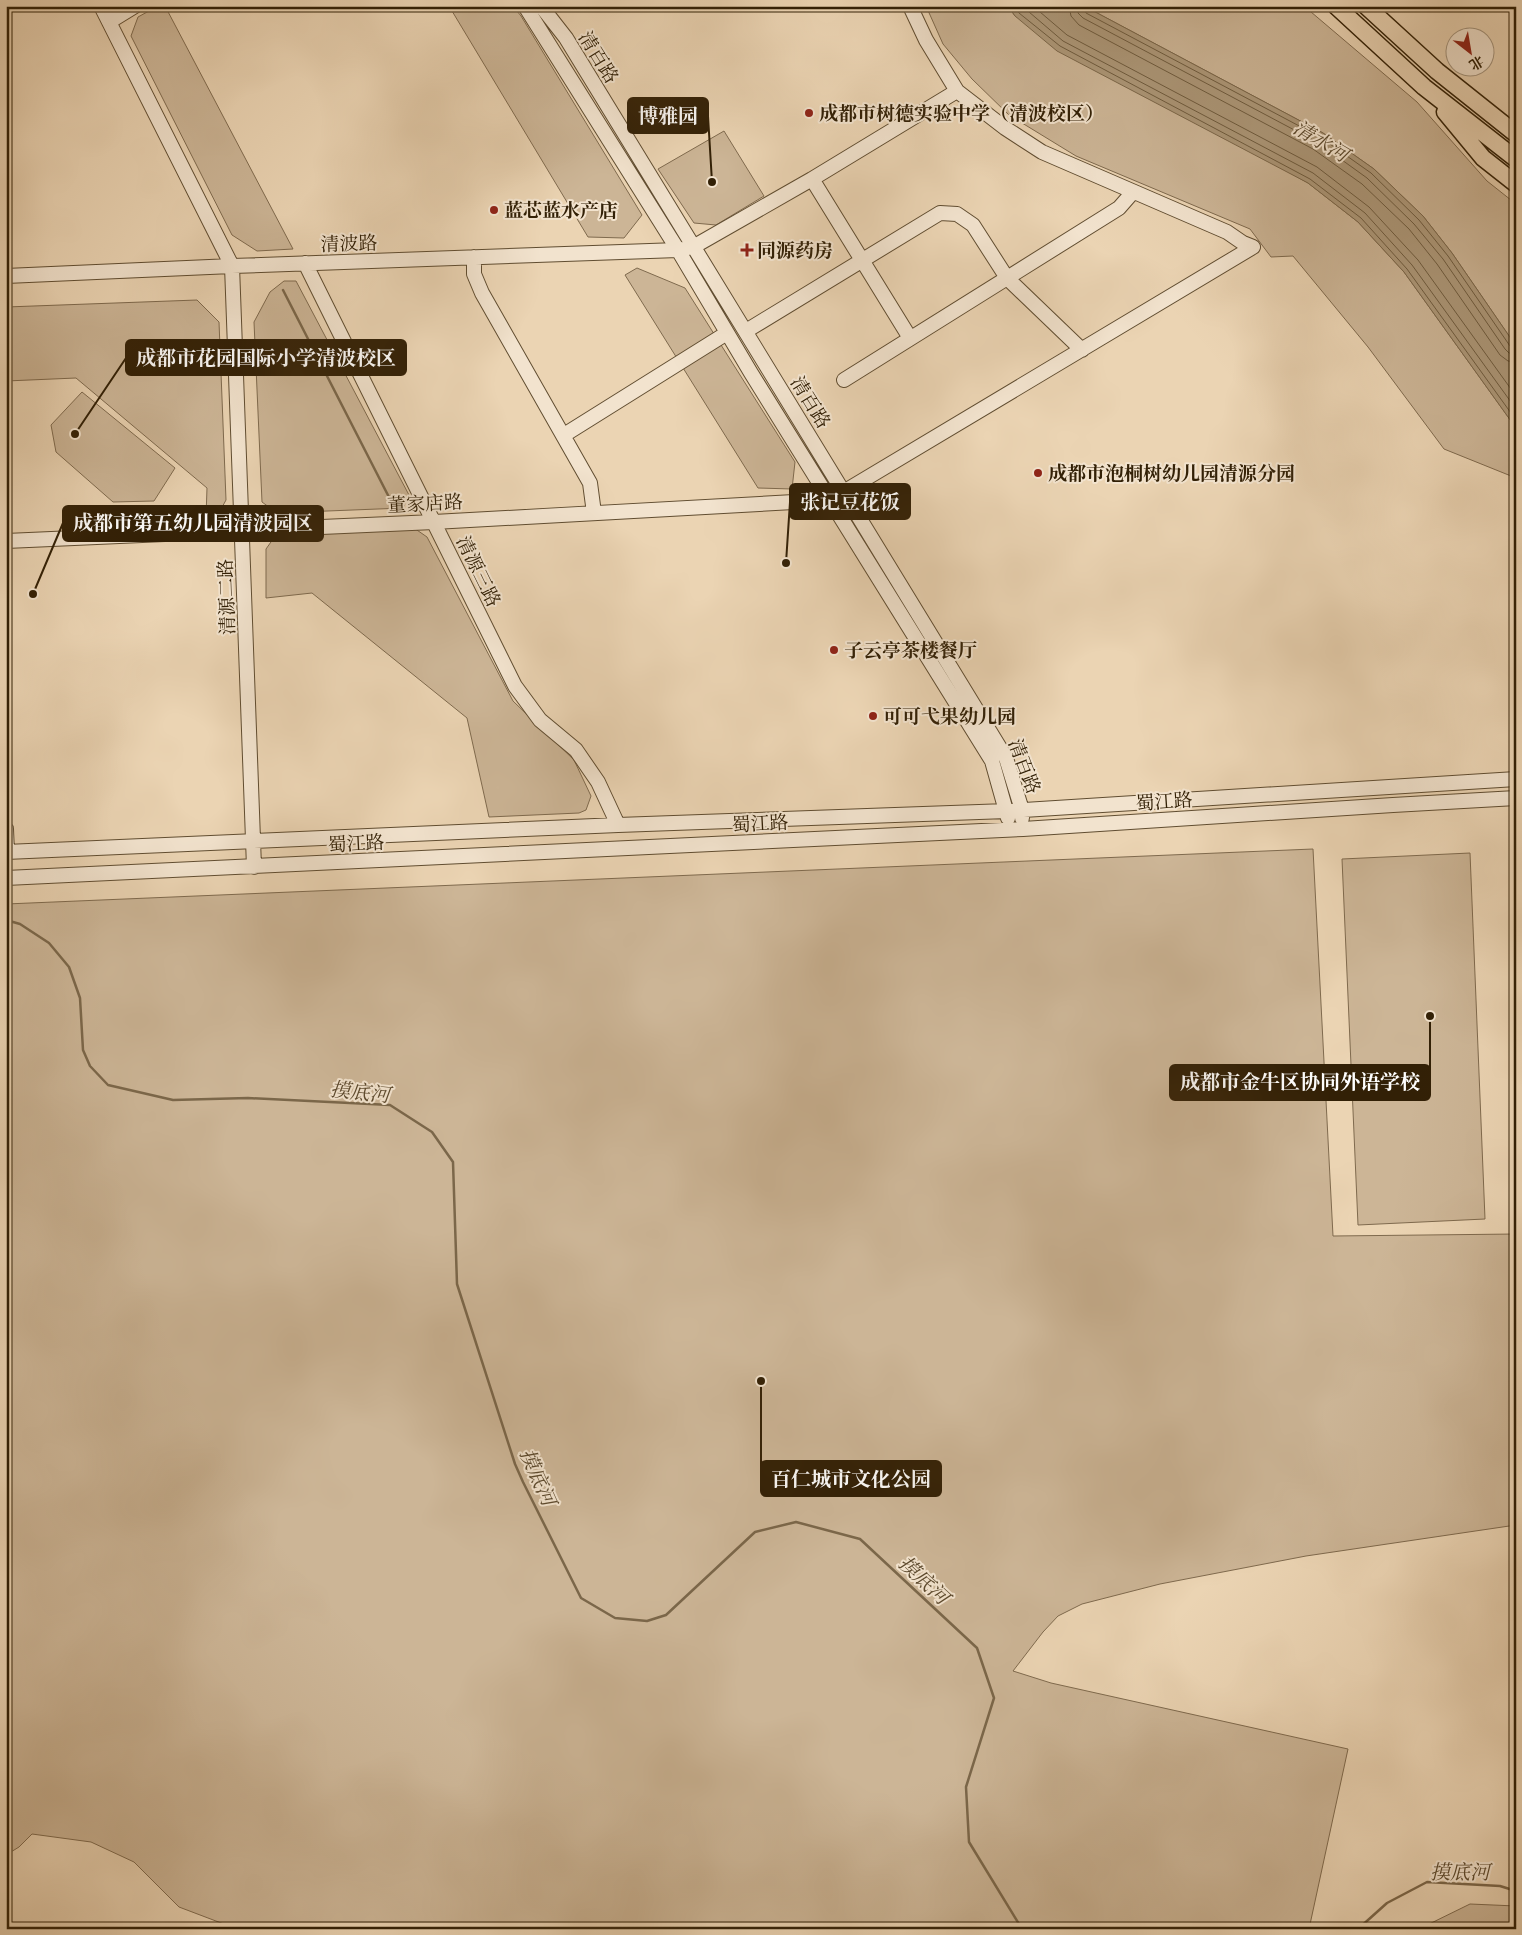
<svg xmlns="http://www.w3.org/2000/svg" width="1522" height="1935" font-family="'Sorts Mill Goudy','Noto Serif SC',serif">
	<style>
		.green { fill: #ccb596; stroke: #7f6a4e }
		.water { fill: #ac9778; stroke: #7b674a }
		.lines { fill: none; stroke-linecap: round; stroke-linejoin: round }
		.shore { stroke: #6f5c3f; stroke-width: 1 }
		.stream { stroke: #7b674a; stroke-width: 2.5 }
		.minor-casing { stroke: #604d31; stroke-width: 16 }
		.major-casing { stroke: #322006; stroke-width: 19 }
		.minor { stroke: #f2e3ce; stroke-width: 14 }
		.major { stroke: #ebd4b3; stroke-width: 16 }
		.rail-casing { stroke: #322006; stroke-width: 4.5 }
		.rail { stroke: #f2e3ce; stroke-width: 2.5; stroke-dasharray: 8; stroke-linecap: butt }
		.poi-dot { fill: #8f2418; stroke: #f2e3ce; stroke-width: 2 }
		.labels { text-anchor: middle; stroke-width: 4; stroke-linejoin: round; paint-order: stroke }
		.street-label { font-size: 19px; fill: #322006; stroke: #f2e3ce }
		.poi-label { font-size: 19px; font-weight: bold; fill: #322006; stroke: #f2e3ce; text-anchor: start }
		.water-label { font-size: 20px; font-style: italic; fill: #5d4a2e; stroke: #f2e3ce }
		.leader { fill: none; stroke: #322006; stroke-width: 2 }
		.callout-dot { fill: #322006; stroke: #f2e3ce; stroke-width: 2 }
		.callout { fill: #322006; stroke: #322006; stroke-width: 2 }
		.callout-label { font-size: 20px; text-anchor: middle; font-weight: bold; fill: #fff }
	</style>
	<rect width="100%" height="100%" fill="#ebd4b3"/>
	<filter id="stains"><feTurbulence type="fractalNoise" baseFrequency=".004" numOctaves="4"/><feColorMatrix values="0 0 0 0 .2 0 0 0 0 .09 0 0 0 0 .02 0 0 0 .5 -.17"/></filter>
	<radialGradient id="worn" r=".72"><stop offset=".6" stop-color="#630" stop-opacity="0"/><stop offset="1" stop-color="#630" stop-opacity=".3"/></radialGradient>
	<path class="green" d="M158 6H165L293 249 257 251 232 235 131 36 138 17Z
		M449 6H513L521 16 642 215 624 238 588 237Z
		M926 6H1008L1015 16 1308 183 1358 222 1404 272 1516 428V478L1444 449 1368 347 1293 256 1271 257 1250 229 1076 156 1009 115 972 79 943 44Z
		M1084 6H1304L1417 102 1487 181 1516 204V346L1452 253 1423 216 1374 169 1323 133Z
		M724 131 764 196 716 225 694 223 658 169Z
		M637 268 685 288 795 462 792 489 758 488 625 275Z
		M284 281H296L409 495 403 508 277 513 262 502 254 322 270 292Z
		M197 300 219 322 226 500 220 511 211 517H206L207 488 76 378 6 381V307Z
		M82 392 175 468 154 501 113 502 56 452 51 425Z
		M414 528 427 537 513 701 574 760 591 796 586 810 579 813 489 817 467 718 312 593 266 598V549L278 532Z
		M1313 849 1333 1236 1516 1234V1525L1306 1556 1160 1584 1082 1604 1058 1616 1043 1632 1013 1671 1051 1683 1348 1749 1309 1929H237L179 1907 134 1862 91 1842 32 1834 19 1847 6 1855V904Z
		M1470 853 1485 1219 1358 1225 1342 859Z
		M1470 1904 1516 1906V1929H1419Z"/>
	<path class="water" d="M1008 6H1084L1323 133 1374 169 1423 216 1452 253 1516 346V428L1404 272 1358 222 1308 183 1057 51 1015 16Z"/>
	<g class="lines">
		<path class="shore" d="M1014 6 1019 13 1060 46 1310 179 1361 218 1407 269 1516 420
			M1022 6 1063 41 1313 173 1365 213 1412 265 1516 409
			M1033 6 1067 35 1317 167 1369 207 1418 260 1516 396
			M1069 6 1071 16 1079 25 1313 149 1362 184 1409 229 1437 264 1500 355 1508 361 1516 362
			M1077 6 1078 13 1083 18 1317 142 1367 178 1414 224 1443 259 1505 349 1509 353 1516 354
			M1083 6 1086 13 1320 137 1371 173 1419 220 1448 256 1510 346 1516 348"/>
		<path class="stream" d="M283 290 393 505
			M6 920 20 924 49 943 69 967 80 998 83 1050 90 1066 108 1085 173 1100 248 1098 390 1105 432 1132 453 1162 457 1284 515 1464 523 1482 581 1598 615 1618 647 1621 666 1615 755 1532 796 1522 860 1539 977 1648 994 1698 966 1787 969 1842 1022 1929
			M1358 1929 1387 1903 1427 1882 1500 1886 1516 1891"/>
		<defs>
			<path id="minor" d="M101 6 232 266 254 867
				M525 6 678 250 751 373 992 761 1008 818
				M541 6 566 38 1006 758 1022 810V818
				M910 6 926 40 957 91 1005 128 1042 152 1227 232 1243 243 1253 247
				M109 22 135 6
				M812 179 910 338
				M474 257V274L482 293 590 483 594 513
				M305 263 515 686 540 720 576 750 598 782 618 825
				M6 276 232 266 678 250 693 247 812 179 957 91
				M746 331 940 213 957 214 973 225 1007 278 1082 350
				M844 380 1119 208 1133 192
				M564 435 727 333
				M6 541 434 522 830 500 1253 247
				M6 829 7 852
				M6 852 618 825 1007 811 1516 779
				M6 878 1023 829 1393 805 1516 798"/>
			<path id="major" d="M1336 6 1424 87 1516 159
				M1366 6 1437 71 1516 134
				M1445 112 1483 158 1516 184"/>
		</defs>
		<use href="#minor" class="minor-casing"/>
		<use href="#major" class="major-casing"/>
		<use href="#minor" class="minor"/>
		<use href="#major" class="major"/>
		<defs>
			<path id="rail" d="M1513 6 1516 10"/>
		</defs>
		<use href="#rail" class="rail-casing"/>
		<use href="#rail" class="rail"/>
	</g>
	<g class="poi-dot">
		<circle cx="809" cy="113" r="5"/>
		<circle cx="494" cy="210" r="5"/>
		<path d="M744.5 242.5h5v5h5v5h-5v5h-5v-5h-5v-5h5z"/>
		<circle cx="1038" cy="473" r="5"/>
		<circle cx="834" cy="650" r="5"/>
		<circle cx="873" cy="716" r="5"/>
	</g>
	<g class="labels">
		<g class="street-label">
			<text transform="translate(599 57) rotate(58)" y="7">清百路</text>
			<text transform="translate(349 243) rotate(-2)" y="7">清波路</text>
			<text transform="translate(811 402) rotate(58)" y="7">清百路</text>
			<text transform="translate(425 503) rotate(-3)" y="7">董家店路</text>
			<text transform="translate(479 571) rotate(64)" y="7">清源三路</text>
			<text transform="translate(226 597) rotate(-92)" y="7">清源二路</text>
			<text transform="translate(1025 766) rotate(69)" y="7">清百路</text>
			<text transform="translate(1164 801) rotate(-4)" y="7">蜀江路</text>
			<text transform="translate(760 823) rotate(-3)" y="7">蜀江路</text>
			<text transform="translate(356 843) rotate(-3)" y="7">蜀江路</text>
		</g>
		<g class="poi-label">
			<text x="819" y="120">成都市树德实验中学（清波校区）</text>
			<text x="504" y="217">蓝芯蓝水产店</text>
			<text x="757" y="257">同源药房</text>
			<text x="1048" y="480">成都市泡桐树幼儿园清源分园</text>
			<text x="844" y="657">子云亭茶楼餐厅</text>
			<text x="883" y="723">可可弋果幼儿园</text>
		</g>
		<g class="water-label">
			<text transform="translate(1321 141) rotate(31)" y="7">清水河</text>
			<text transform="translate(360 1092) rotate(6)" y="7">摸底河</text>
			<text transform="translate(538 1477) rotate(66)" y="7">摸底河</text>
			<text transform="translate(924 1580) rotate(43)" y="7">摸底河</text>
			<text x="1460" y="1879">摸底河</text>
		</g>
	</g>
	<path class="leader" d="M712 182L708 116M75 434L126 358M786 563L790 502M33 594L63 523M1430 1016L1430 1082M761 1381L761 1479"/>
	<g class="callout-dot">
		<circle cx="712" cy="182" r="5"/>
		<circle cx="75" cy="434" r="5"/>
		<circle cx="786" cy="563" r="5"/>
		<circle cx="33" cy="594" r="5"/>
		<circle cx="1430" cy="1016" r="5"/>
		<circle cx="761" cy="1381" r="5"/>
	</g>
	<g class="callout">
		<rect x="628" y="98" width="80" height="35" rx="5"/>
		<rect x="126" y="340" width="280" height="35" rx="5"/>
		<rect x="790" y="484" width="120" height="35" rx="5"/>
		<rect x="63" y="506" width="260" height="35" rx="5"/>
		<rect x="1170" y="1065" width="260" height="35" rx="5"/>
		<rect x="761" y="1461" width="180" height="35" rx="5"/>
	</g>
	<g class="callout-label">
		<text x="668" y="123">博雅园</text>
		<text x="266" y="365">成都市花园国际小学清波校区</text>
		<text x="850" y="509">张记豆花饭</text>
		<text x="193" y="530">成都市第五幼儿园清波园区</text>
		<text x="1300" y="1089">成都市金牛区协同外语学校</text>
		<text x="851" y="1486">百仁城市文化公园</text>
	</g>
	<rect width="1522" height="1935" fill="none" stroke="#ebd4b3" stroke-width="25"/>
	<rect x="8" y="8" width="1507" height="1920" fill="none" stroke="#322006" stroke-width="2.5"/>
	<rect x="12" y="12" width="1497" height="1910" fill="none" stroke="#322006"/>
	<g transform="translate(1470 52) rotate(149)"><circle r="24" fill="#f2e3ce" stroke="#a5957e"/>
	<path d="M0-4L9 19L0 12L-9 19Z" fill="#8f2418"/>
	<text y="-8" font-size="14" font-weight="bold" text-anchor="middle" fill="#322006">北</text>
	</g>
	<rect width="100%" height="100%" filter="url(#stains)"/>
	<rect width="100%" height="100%" fill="url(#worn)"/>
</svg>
